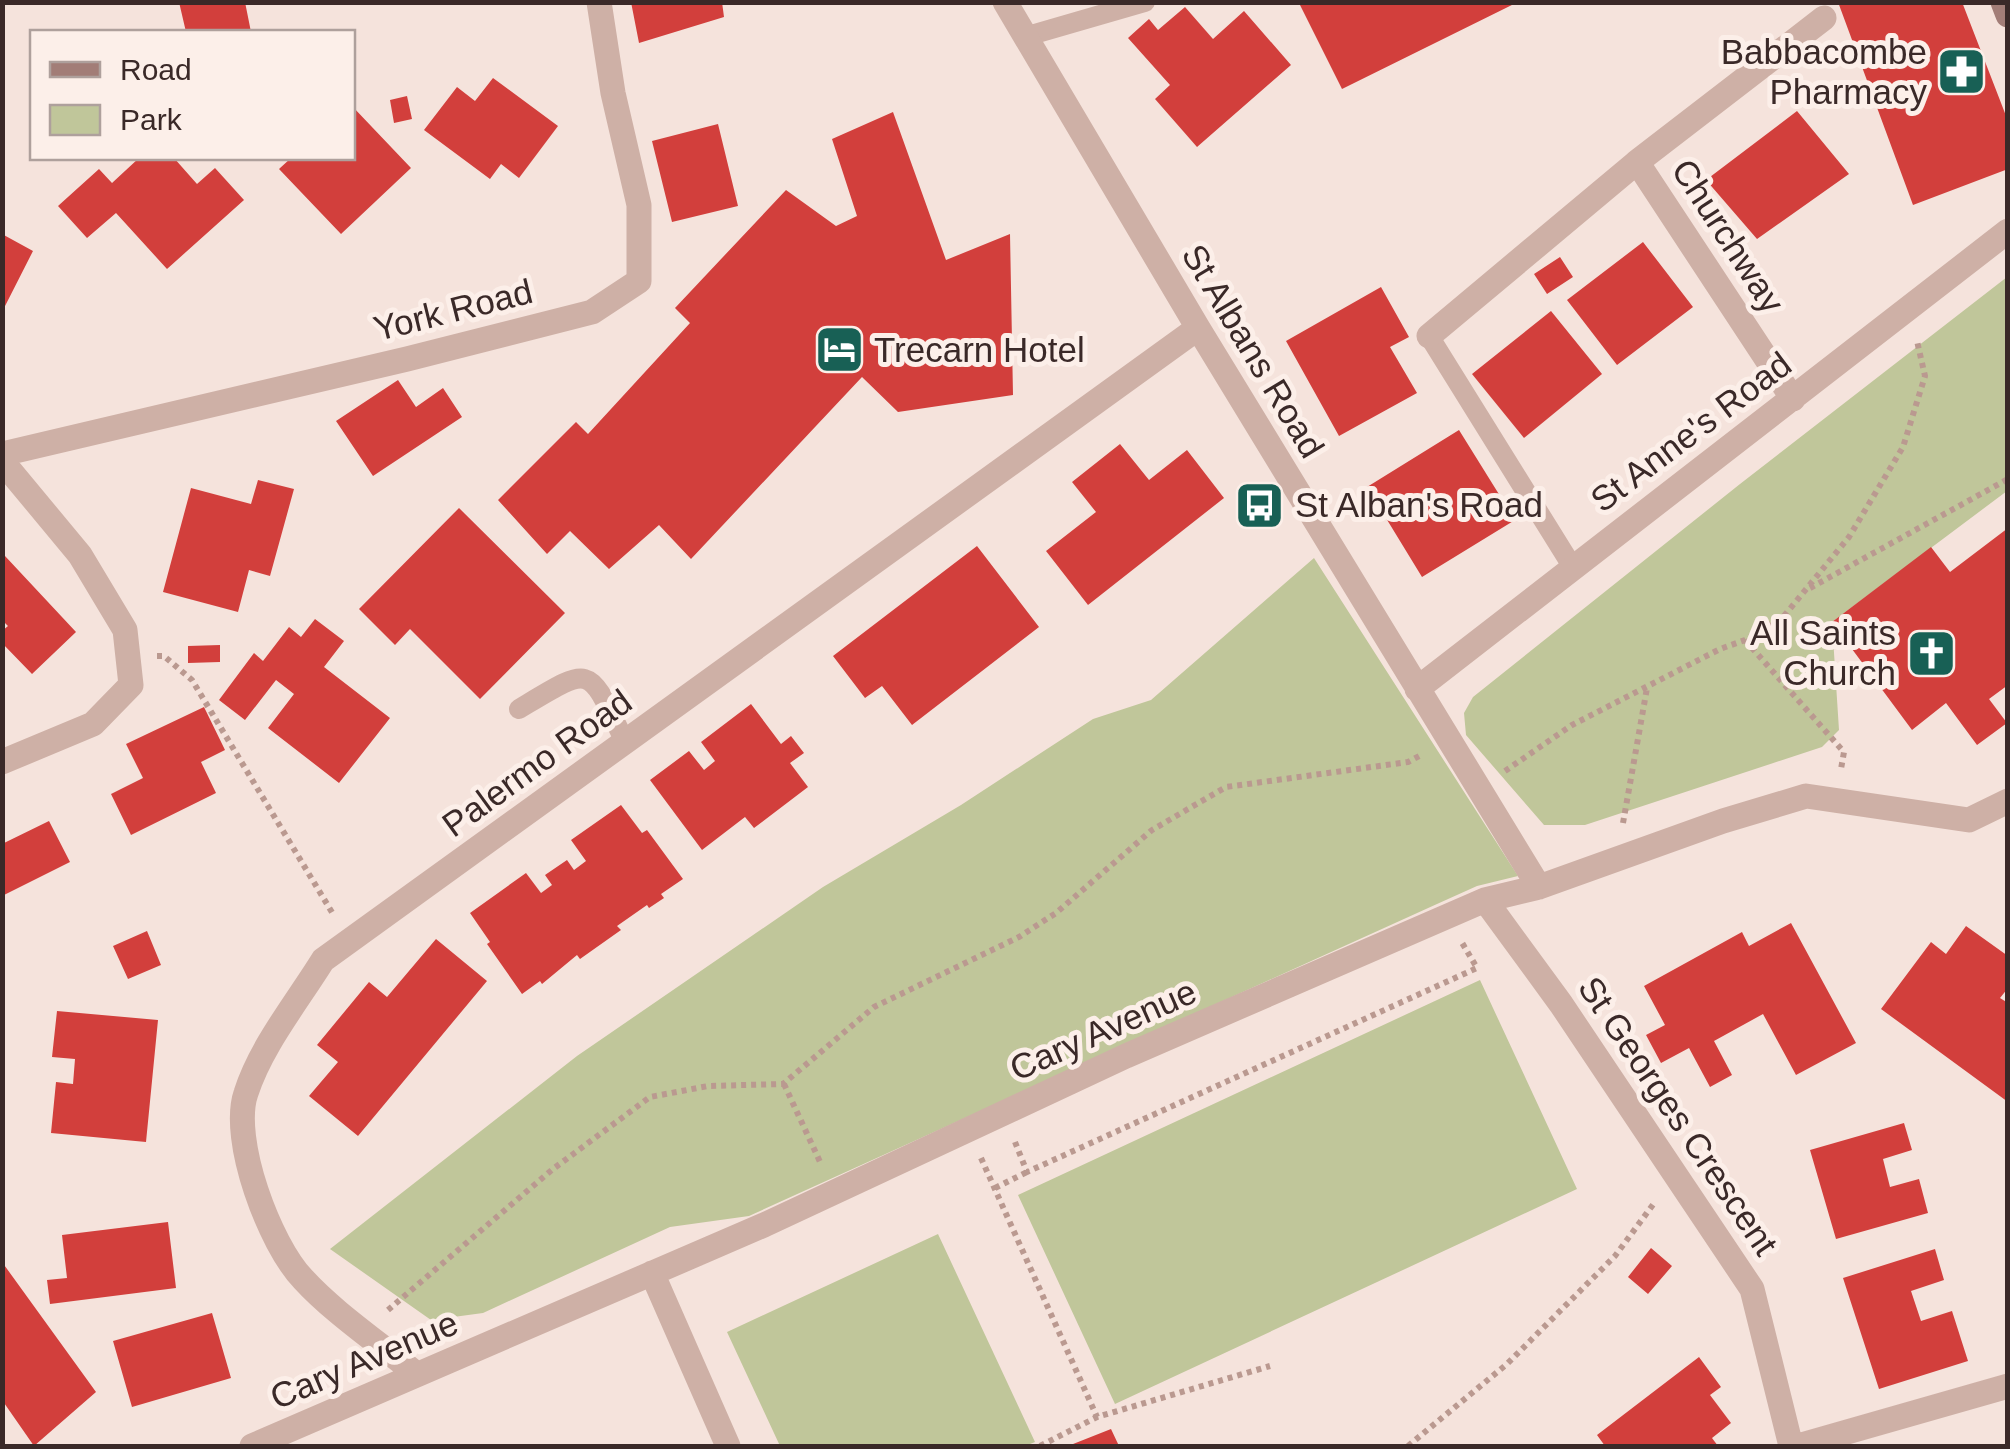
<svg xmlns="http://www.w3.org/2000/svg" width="2010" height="1449" font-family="Arial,sans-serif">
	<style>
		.green { fill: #c0c69a }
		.building { fill: #d23f3c }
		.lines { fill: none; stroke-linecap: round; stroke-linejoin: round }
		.path { stroke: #ba9990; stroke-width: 6; stroke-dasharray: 5 5; stroke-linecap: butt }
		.lane { stroke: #ceb0a6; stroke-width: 20 }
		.street { stroke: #ceb0a6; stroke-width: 25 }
		.secondary { stroke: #a27d77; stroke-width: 25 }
		.labels { text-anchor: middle; stroke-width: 10; stroke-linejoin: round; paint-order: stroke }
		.poi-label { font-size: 35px; fill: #3a2928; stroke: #fcefe9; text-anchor: end }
		.street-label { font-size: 35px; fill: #3a2928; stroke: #fcefe9 }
	</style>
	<rect width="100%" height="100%" fill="#f5e3dc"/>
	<path class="green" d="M2007 277V491L1832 622 1839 730 1822 747 1585 825H1544L1466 735 1464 713 1473 697 1740 484Z
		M1314 558 1518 876 1477 886 1437 904 749 1216 670 1227 483 1313 431 1320 330 1249 577 1056 823 887 961 805 1093 719 1151 700Z
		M1480 980 1577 1189 1115 1404 1018 1195Z
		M938 1234 1035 1442 1025 1446H780L727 1332Z"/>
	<path class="building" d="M179 2H245L251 32H186Z
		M631 2H722L724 17 639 43Z
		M1304 2H1518L1342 89 1300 5Z
		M1838 2H1962L2008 121V169L1913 205Z
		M1185 7 1213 39 1244 11 1291 65 1197 147 1155 99 1170 85 1128 38 1149 19 1158 30Z
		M493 78 558 126 519 178 501 164 490 179 424 130 457 87 475 101Z
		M407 96 412 119 394 123 390 100Z
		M352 106 411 168 341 234 279 169 291 158H352Z
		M1797 111 1849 174 1757 239 1706 180Z
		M893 112 946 260 1010 234 1013 395 898 412 862 377 691 559 659 525 609 569 570 531 547 554 498 500 576 422 588 434 690 323 675 308 786 190 836 226 857 216 832 139Z
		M718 124 738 206 672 222 652 141Z
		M139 158H174L197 184 215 168 244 200 167 269 116 213 87 238 58 206 99 169 112 183Z
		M2 234 33 251 2 312Z
		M1643 242 1693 307 1617 365 1567 300Z
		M1560 257 1573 277 1547 294 1534 274Z
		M1381 287 1409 337 1390 347 1417 393 1339 436 1286 341Z
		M1551 311 1602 374 1524 438 1472 374Z
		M398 380 416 407 443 388 462 417 373 476 336 421Z
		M1459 430 1515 520 1422 577 1367 487Z
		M1120 444 1149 480 1187 450 1224 498 1088 605 1046 551 1096 512 1072 482Z
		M258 480 294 489 270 576 249 570 238 612 163 592 191 488 251 504Z
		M459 508 565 613 480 699 410 629 395 645 359 609Z
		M2008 528V685L1989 699 2007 723 1977 745 1946 703 1912 730 1832 622 1931 547 1950 572Z
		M977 546 1039 627 912 725 882 686 865 698 833 656Z
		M5 556 76 632 32 674 2 643V631L8 626 2 620V558Z
		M315 619 344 641 324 667 390 718 339 783 268 728 294 694 276 680 245 720 219 700 254 653 263 661 289 627 301 637Z
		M220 645V662L188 663V646Z
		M751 704 781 744 791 736 804 753 790 763 808 787 754 828 745 817 702 850 650 780 689 751 704 770 715 761 701 742Z
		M204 707 225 750 201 762 216 793 131 835 111 794 143 778 126 744Z
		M621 805 642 833 647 830 683 879 661 894 664 898 649 908 647 905 617 926 621 930 580 959 577 955 542 984 540 981 522 994 487 944 490 942 470 913 526 873 541 893 552 885 545 875 567 860 574 870 586 861 571 840Z
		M49 821 70 862 2 896V844Z
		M1791 923 1856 1043 1796 1075 1763 1014 1714 1041 1732 1075 1710 1087 1689 1048 1661 1063 1646 1035 1665 1025 1644 986 1742 932 1749 946Z
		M1966 926 2008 956V988L2000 998 2008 1003V1102L1881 1009 1931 942 1946 954Z
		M147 931 161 965 128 979 113 946Z
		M436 939 487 981 358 1136 309 1096 338 1062 317 1045 369 982 387 997Z
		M57 1011 158 1020 146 1142 51 1133 56 1082 73 1084 75 1059 52 1057Z
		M1904 1123 1912 1150 1883 1159 1890 1187 1919 1179 1928 1213 1836 1239 1810 1150Z
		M168 1222 176 1288 50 1304 47 1280 67 1278 62 1235Z
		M1651 1248 1672 1266 1648 1294 1628 1277Z
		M1935 1249 1944 1280 1911 1291 1921 1321 1952 1311 1968 1361 1879 1389 1843 1278Z
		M2 1262 96 1392 34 1446 2 1400Z
		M212 1313 231 1378 132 1407 113 1341Z
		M1699 1357 1721 1387 1710 1395 1731 1423 1712 1438 1718 1446H1605L1597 1435Z
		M1111 1429 1119 1446H1068Z"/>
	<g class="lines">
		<path class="path" d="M1810 588 2008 479
			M1745 640 1844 752 1841 769
			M157 656H164L192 680 333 914
			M1505 771 1572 725 1720 649 1745 640 1784 616 1849 537 1903 447 1925 376 1917 341
			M1623 823 1647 688
			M784 1084 821 1164
			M1015 1142 1027 1172 1477 968 1461 941
			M981 1158 1097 1417 1270 1366
			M995 1188 1027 1172
			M388 1310 553 1169 650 1097 708 1086 783 1084 874 1007 1019 937 1056 913 1152 830 1226 787 1408 762 1421 755
			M1040 1446 1097 1417
			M1408 1446 1507 1364 1615 1256 1655 1202"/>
		<path class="lane" d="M1024 37 1145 2
			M1429 336 1572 566
			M519 709C594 664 587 664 625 742"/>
		<path class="street" d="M1005 2 1198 328 1539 887
			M1429 336 1637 162
			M1793 399 1637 162 1824 18
			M2 454 407 359 592 312 639 281V205L613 93 599 2
			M2 461 80 555 125 630 131 685 93 724 2 762
			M1417 689 2008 231
			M1485 900 1561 1004 1752 1289 1791 1446
			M652 1273 728 1446
			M415 1373C379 1343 334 1313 303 1279 270 1245 230 1139 246 1093 261 1046 297 1002 323 960L1198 328
			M252 1446 764 1225 1126 1056 1485 900 1539 887 1723 821 1806 796 1969 820 2008 801
			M1798 1446 2008 1386"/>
		<path class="secondary" d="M2003 2 2008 15"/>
	</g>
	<defs>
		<symbol id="pharmacy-square" viewBox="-11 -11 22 22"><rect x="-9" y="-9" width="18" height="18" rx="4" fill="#186055" stroke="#fcefe9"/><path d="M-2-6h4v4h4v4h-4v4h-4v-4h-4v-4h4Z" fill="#fff"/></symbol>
		<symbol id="hotel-square" viewBox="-11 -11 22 22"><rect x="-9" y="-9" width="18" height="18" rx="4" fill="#186055" stroke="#fcefe9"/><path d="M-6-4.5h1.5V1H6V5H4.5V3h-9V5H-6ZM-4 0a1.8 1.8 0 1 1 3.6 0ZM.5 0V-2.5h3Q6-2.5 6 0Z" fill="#fff"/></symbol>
		<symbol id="bus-square" viewBox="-11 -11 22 22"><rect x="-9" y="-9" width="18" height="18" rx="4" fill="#186055" stroke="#fcefe9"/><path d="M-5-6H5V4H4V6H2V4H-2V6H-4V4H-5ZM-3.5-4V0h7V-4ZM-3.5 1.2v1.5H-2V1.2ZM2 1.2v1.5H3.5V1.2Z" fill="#fff"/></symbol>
		<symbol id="church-square" viewBox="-11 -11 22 22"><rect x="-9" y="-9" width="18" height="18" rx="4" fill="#186055" stroke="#fcefe9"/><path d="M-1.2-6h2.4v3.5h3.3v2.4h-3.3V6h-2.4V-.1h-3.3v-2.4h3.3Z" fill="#fff"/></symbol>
	</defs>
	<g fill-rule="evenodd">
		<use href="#pharmacy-square" x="1934" y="44" width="55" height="55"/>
		<use href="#hotel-square" x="812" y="322" width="55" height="55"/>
		<use href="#bus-square" x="1232" y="478" width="55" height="55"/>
		<use href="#church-square" x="1904" y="626" width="55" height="55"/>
	</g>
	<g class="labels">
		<g class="poi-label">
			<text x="1927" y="64">Babbacombe<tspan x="1927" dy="40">Pharmacy</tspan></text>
			<text x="874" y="362" text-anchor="start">Trecarn Hotel</text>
			<text x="1295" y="517" text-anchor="start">St Alban's Road</text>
			<text x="1896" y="645">All Saints<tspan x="1896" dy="40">Church</tspan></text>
		</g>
		<g class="street-label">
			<text transform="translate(1728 236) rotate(57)" y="12">Churchway</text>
			<text transform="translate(453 310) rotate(-14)" y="12">York Road</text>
			<text transform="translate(1253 351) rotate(59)" y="12">St Albans Road</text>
			<text transform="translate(1691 432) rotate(-37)" y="12">St Anne's Road</text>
			<text transform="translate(537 763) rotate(-36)" y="12">Palermo Road</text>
			<text transform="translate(1103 1030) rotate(-24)" y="12">Cary Avenue</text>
			<text transform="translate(1678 1116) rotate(56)" y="12">St Georges Crescent</text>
			<text transform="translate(364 1360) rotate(-23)" y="12">Cary Avenue</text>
		</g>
	</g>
	<rect width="2010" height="1449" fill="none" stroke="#3a2928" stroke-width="10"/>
	<rect x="30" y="30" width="325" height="130" fill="#fcefe9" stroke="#aea09c" stroke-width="2.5"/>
	<rect x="50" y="62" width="50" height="15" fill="#a27d77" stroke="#aea09c" stroke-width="2.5"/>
	<text x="120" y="80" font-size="30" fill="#3a2928">Road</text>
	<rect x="50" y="105" width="50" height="30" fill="#c0c69a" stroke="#aea09c" stroke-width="2.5"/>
	<text x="120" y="130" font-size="30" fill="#3a2928">Park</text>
</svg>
